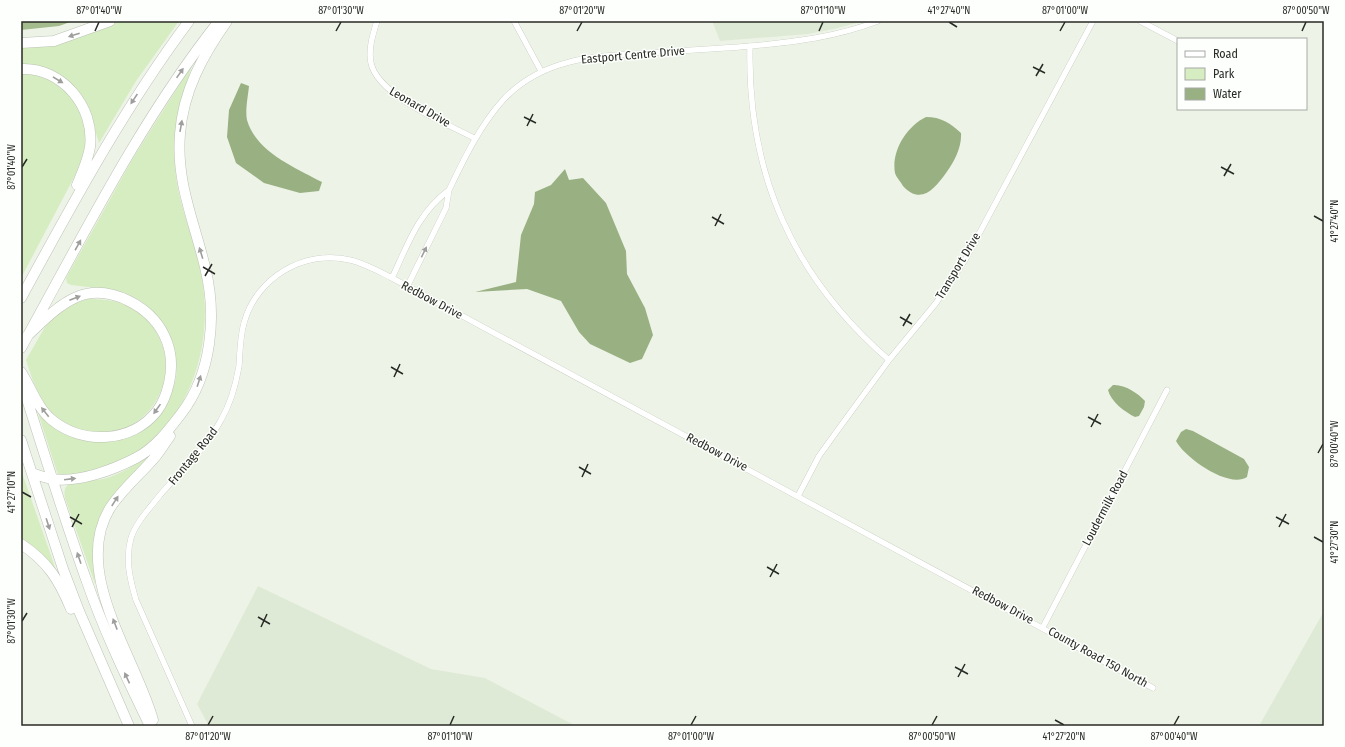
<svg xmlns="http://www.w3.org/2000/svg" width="1345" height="747" font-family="'Fira Sans Condensed',sans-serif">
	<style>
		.built { fill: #dfead6 }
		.green { fill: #d6ecc1 }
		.forest { fill: #a4bb8d }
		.water { fill: #99b082 }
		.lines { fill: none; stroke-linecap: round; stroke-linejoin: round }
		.street-casing { stroke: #bcc3b6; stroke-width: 6 }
		.highway-casing { stroke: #bcc3b6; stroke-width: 11 }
		.street { stroke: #fff; stroke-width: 5.5 }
		.highway { stroke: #fff; stroke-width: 10 }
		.oneway { fill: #9e9f9d }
		.ticks { fill: none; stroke: #282a25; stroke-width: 1.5 }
		.labels { text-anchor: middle; stroke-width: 3; stroke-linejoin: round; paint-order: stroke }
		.street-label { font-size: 12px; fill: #282a25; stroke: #fdfffc }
		.neatline { fill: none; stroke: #282a25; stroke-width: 1.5 }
		.ticks-label { font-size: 10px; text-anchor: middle; fill: #282a25 }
	</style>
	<rect width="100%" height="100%" fill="#edf4e7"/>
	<path class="built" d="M712 21H864L834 29 808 34 720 41Z
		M258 586 431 669 485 678 576 726H209L197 704Z
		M1324 611V726H1259Z"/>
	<path class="green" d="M118 21H179L136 81 99 143 92 120 79 93 21 66V47L61 43Z
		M192 65C182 99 173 131 175 166 177 205 196 240 202 278 212 338 196 402 150 443 140 452 127 461 114 465 96 472 76 474 58 475L38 413C59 430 80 446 109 441 113 440 120 440 124 438 133 432 140 422 148 415 155 408 168 399 172 391 186 360 166 317 139 300 119 288 94 288 71 285L67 283 66 278 133 158Z
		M21 74C54 73 85 102 87 135 87 146 84 156 80 166L21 278Z
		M87 299C114 299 137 303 153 327 190 380 140 451 78 429 68 426 57 420 50 412 37 396 32 378 26 360L49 320 66 307Z
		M150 455 111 498 94 557 95 584 65 498C64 493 64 487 69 484 76 480 94 481 103 479 120 475 136 464 150 455Z
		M21 470 56 570 21 541Z"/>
	<path class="forest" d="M21 21H73L59 26 21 30Z"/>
	<path class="water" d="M241 83 249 86C248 96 245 111 247 120 256 152 296 168 322 182L319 191 300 193 264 183 236 163 227 137 229 110Z
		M926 117C941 117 950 123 961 133 962 147 954 162 946 173 935 188 921 206 903 186 901 182 896 177 895 173 891 151 907 126 926 117Z
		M565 169 569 180 583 178 606 203 626 251 627 274 645 308 653 335 642 359 630 363 590 344 579 332 561 301 527 289 475 292 516 282 521 235 534 204 535 192 551 185Z
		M1113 385C1124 384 1138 393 1145 401L1144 407 1139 416 1135 417C1125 412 1111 402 1108 390Z
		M1186 429 1193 431 1244 459 1249 467 1247 477C1229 489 1185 458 1176 441L1181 432Z"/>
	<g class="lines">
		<defs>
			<path id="street" d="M377 21C373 34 368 49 371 63 378 96 446 123 474 138
				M514 21 541 71
				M1140 21 1178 41
				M750 46C747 174 793 277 889 360
				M449 190C464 159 479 127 503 100 543 57 596 56 651 53 684 50 718 49 751 46 795 42 836 37 878 21
				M392 278C408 244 418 213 449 190L446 208 407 287
				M798 496 819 456 837 431 889 360 936 303 965 260 1093 21
				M1043 627 1167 390
				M192 726 136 600C130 580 125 559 131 538 136 522 150 508 160 495 181 471 206 448 221 420 231 403 236 384 239 366 240 352 240 337 244 323 256 278 304 249 350 260 364 263 378 271 392 278L1153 688"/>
			<path id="highway" d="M21 43 54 41 110 21
				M21 69C62 67 95 107 90 147 88 160 82 173 77 185
				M21 298C73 203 124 108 189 21
				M21 348C83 236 140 121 219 21
				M21 372C31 387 37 408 52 420 83 445 132 443 157 411 163 403 167 392 169 383 177 348 161 317 129 301 83 278 58 307 27 336
				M21 380C42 447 63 515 87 582 104 631 127 679 150 726
				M21 440 63 569 79 611 129 726
				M32 473C38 475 45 478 52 479 78 483 113 470 136 458 155 448 168 431 181 414 212 374 217 315 205 267 194 221 176 182 180 134 183 91 203 55 227 21
				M21 544C48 562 59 580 71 609
				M153 720C136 658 71 572 110 508 123 488 141 474 156 456 161 450 165 443 170 436"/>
		</defs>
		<use href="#street" class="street-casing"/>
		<use href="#highway" class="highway-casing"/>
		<use href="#street" class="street"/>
		<use href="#highway" class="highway"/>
	</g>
	<defs><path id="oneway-solid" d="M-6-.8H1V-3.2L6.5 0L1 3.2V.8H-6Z"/></defs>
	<g class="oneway">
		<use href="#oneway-solid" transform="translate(74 35) rotate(162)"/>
		<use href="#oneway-solid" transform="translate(180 73) rotate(-55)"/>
		<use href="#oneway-solid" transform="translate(58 80) rotate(31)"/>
		<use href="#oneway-solid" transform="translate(134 99) rotate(124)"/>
		<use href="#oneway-solid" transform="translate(181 126) rotate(-80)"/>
		<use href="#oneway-solid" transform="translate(78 245) rotate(-61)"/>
		<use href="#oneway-solid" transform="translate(424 252) rotate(-64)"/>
		<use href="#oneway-solid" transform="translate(201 253) rotate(-107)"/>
		<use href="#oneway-solid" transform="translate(75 298) rotate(-21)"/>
		<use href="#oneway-solid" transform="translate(199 381) rotate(-72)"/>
		<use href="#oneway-solid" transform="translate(157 409) rotate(125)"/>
		<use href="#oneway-solid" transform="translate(45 412) rotate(-128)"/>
		<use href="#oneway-solid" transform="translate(70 479) rotate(-7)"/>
		<use href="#oneway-solid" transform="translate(115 501) rotate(-57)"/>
		<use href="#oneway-solid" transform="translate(48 524) rotate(72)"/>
		<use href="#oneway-solid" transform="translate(79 558) rotate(-109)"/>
		<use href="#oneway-solid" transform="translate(115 624) rotate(-111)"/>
		<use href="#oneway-solid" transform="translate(127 678) rotate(-115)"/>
	</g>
	<path class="ticks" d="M949 22 957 27M95 31 99 22M336 31 341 22M577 31 582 22M819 31 823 22M1060 31 1065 22M1302 31 1306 22M1033 67 1045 73M1036 76 1043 64M524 117 536 123M527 126 533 114M22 167 27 159M1221 167 1234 174M1224 176 1231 164M1314 216 1323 221M712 217 724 224M715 226 721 214M203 267 215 274M205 276 212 264M900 317 912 324M903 326 910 314M391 367 403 374M394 377 400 364M1088 417 1101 424M1091 427 1098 414M1318 453 1323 444M579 467 591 474M582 477 588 464M22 492 31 497M70 517 82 524M1276 517 1289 524M72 527 79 514M1279 527 1286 514M1314 537 1323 542M767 567 779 574M770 577 777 564M258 617 270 624M22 621 27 613M261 627 267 614M955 667 968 674M958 677 965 664M1055 720 1064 725M208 725 213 716M450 725 454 716M691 725 696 716M932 725 937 716M1174 725 1179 716"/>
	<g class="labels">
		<g class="street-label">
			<text transform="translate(633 55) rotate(-5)" y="4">Eastport Centre Drive</text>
			<text transform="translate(420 107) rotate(30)" y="4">Leonard Drive</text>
			<text transform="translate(958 266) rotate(-59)" y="4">Transport Drive</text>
			<text transform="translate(432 300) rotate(28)" y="4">Redbow Drive</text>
			<text transform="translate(717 452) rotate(28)" y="4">Redbow Drive</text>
			<text transform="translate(193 456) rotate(-51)" y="4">Frontage Road</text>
			<text transform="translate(1105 508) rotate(-62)" y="4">Loudermilk Road</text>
			<text transform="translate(1003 605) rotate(28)" y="4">Redbow Drive</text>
			<text transform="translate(1098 657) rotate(29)" y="4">County Road 150 North</text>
		</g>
	</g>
	<rect width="1345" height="747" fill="none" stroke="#fdfffc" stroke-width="44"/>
	<rect x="1177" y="38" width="130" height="72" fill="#fdfffc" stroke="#a8aaa6"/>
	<rect x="1185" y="51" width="20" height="6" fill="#ffffff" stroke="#a8aaa6"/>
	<text x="1213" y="58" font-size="12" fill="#282a25">Road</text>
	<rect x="1185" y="68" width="20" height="12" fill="#d6ecc1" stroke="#a8aaa6"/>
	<text x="1213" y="78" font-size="12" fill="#282a25">Park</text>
	<rect x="1185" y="88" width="20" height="12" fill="#99b082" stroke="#a8aaa6"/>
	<text x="1213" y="98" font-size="12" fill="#282a25">Water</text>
	<rect x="22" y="22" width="1301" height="703" class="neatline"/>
	<g class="ticks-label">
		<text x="99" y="14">87°01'40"W</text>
		<text x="341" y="14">87°01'30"W</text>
		<text x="582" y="14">87°01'20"W</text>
		<text x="823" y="14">87°01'10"W</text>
		<text x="949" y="14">41°27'40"N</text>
		<text x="1065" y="14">87°01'00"W</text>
		<text x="1306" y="14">87°00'50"W</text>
		<text transform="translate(11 167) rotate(-90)" y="4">87°01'40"W</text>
		<text transform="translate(1334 221) rotate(-90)" y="4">41°27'40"N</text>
		<text transform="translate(1334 444) rotate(-90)" y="4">87°00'40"W</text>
		<text transform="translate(11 492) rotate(-90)" y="4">41°27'10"N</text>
		<text transform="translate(1334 542) rotate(-90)" y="4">41°27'30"N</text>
		<text transform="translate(11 621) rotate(-90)" y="4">87°01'30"W</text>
		<text x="208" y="740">87°01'20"W</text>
		<text x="450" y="740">87°01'10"W</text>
		<text x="691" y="740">87°01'00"W</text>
		<text x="932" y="740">87°00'50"W</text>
		<text x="1064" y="740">41°27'20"N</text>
		<text x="1174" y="740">87°00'40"W</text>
	</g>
</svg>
